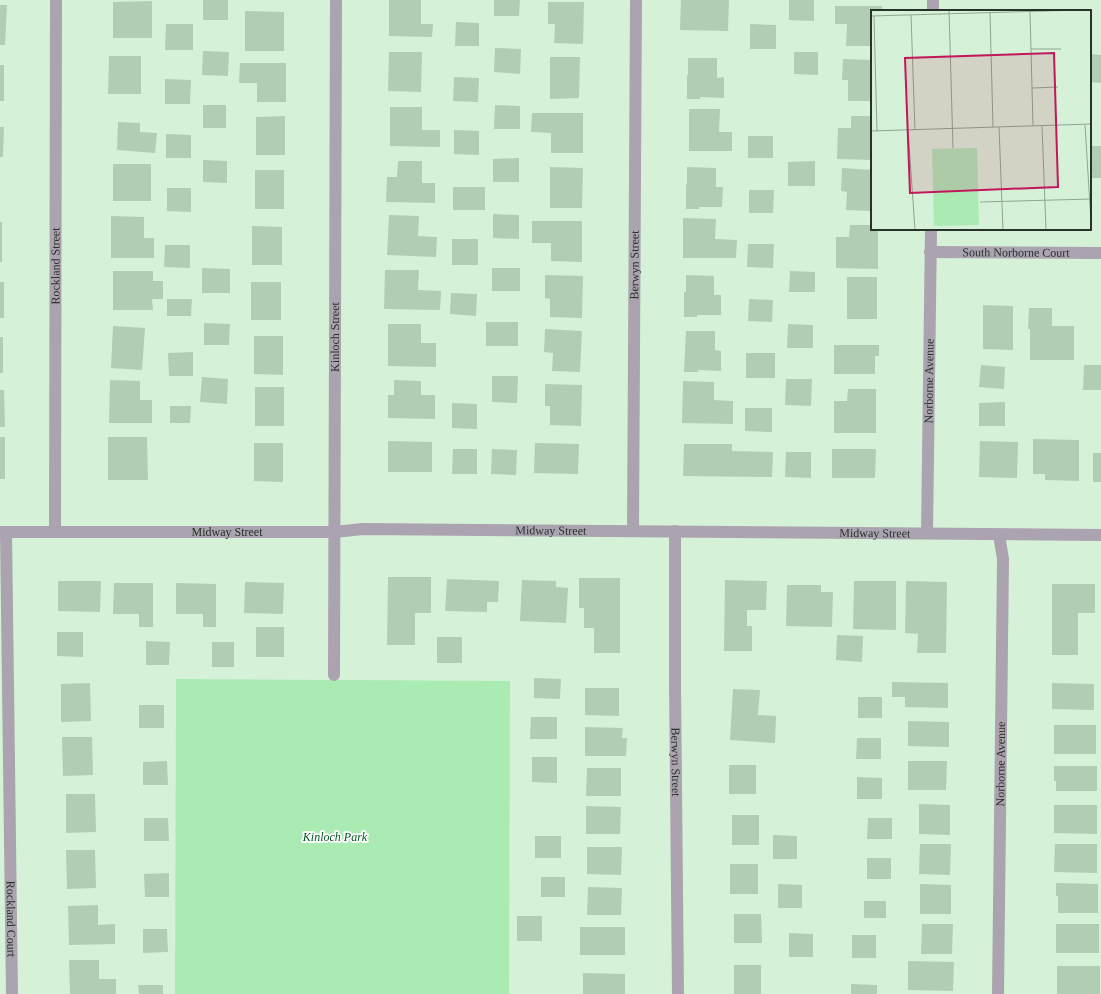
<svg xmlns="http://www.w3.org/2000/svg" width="1101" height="994" font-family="'Times New Roman',serif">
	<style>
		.green { fill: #aaeab3 }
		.building { fill: #b1ceb4 }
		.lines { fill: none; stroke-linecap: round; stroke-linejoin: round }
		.minor { stroke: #aca3b0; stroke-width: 12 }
		.labels { text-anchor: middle; stroke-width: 3.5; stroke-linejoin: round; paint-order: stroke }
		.street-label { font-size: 12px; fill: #273228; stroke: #fff }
		.park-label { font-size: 12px; font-style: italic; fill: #035520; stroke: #fff }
		.inset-road { fill: none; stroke: #8fa592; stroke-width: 1 }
		.view { fill: #c2185b; fill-opacity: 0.15; stroke: #c2185b; stroke-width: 2 }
		.inset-edge { fill: none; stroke: #273228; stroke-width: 2 }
	</style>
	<rect width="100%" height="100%" fill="#d5f2d8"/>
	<path class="green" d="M176 679 510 681 509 994H175Z"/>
	<path class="building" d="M203 0H228V20H203Z
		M389 0H421V24H433L432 37 389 36Z
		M494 0H520L519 16H494Z
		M681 0H729L728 31 680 30Z
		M789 0H814V21L789 20Z
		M152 1V38H113V2Z
		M548 2H584L583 44 554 43 555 24H548Z
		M0 5H7L5 45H0Z
		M835 6H882V11H872V46H846L847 24H835Z
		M245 11 284 12V51H245Z
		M456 22 479 23V46H455Z
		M166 24H193V50H165Z
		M750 24 776 25V49H750Z
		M495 48 521 49 520 74 494 72Z
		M203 51 229 52 228 76 202 75Z
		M389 52H422L421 92 388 91Z
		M794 52H818V75L794 74Z
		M1090 54 1101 55V83L1090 82Z
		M109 56H141V94H108Z
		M550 57H580L579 98 550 99Z
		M688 58H717V78L724 77V98L700 97V99H687V75H688Z
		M843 59 872 60V101H848V80H842Z
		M240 63H286V102H257V83H239Z
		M0 65H4V101H0Z
		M454 77 479 78 478 102 453 101Z
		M165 79 191 80 190 104H165Z
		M203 105H226V128H203Z
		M495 105 520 106V129H494Z
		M390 107H422V130H440V147L390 146Z
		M689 109H720L719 132H732V151H689Z
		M532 113H583V153H551V133L531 132Z
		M285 116V155H256V117Z
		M851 116H872V160L837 159 838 128H851Z
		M118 122 140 123V132L157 133 155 153 117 150Z
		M0 127H4L3 157H0Z
		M454 130 479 131V155L454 154Z
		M166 134 191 135V158H166Z
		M748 136H773V158H748Z
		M1090 146H1101V178H1090Z
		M519 158V182H493V159Z
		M203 160 227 161V183L203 182Z
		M398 161H422V183H435V203L386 202 387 177H397Z
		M815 161V186H788V162Z
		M113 164H151V201H113Z
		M550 167 583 168 582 208H550Z
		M687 167 716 168V187H723L722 207H699V209H686V184L687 185Z
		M842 168 872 170V211L846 210 847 192 841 191Z
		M255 170H284V209H255Z
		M453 187H485V210H453Z
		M167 188H191V212L167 211Z
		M749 190H774L773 213H749Z
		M493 214 519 215V239L493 238Z
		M389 215 419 216 418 236 437 237 436 257 387 255Z
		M111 216 144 217V238H154V258H111Z
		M683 218 716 219 715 239 737 240 736 258H683Z
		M532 221H582V262L551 261V243H532Z
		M0 222H2V262H0Z
		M850 225H872V229H878V269L836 268V237H849Z
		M252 226 282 227V265H252Z
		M452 239H478V265H452Z
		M748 244H774L773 268 747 267Z
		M165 245H190V268L164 267Z
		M202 268 230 269V293H202Z
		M492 268H520V291H492Z
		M385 270H419L418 290 441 291 440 310 384 309Z
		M113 271H153V281H163V299H152L153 310H113Z
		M790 271 815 272V292H789Z
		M545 275 583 276 582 318 550 317V299L545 298Z
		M686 275 714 276V295H721V315H697V317H684V292H686Z
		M847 277H877V319H847Z
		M0 282H4V318H0Z
		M251 282H281V320H251Z
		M451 293 477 294 476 316 450 314Z
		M167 299H192L191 316H167Z
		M749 299 773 300 772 322 748 321Z
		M983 305 1013 306V350L983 349Z
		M1029 308H1052V326H1074V360H1030V329H1028Z
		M486 322H518V346H486Z
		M204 323 230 324 229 345H204Z
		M388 324H421V343H436V367L388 366Z
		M788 324 813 325V348H787Z
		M113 326 145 328 142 370 111 368Z
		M545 329 582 331 580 372 552 371 553 353 544 352Z
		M686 331H715V350L721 351V371L698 370V372H684Z
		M254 336H283V375L254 374Z
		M0 337H3V373H0Z
		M834 345H879V356H875V374H834Z
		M193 352V376H169L168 353Z
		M746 353H775V378H746Z
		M981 365 1005 367 1004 389 979 387Z
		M1084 365H1101V390H1083Z
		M492 376H518L517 403 492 402Z
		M202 377 228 379 227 404 200 402Z
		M786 379H812L811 406 785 405Z
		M110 380 140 381V400H152V423H109Z
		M394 380 421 381V395H435V419L388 418V395H394Z
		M683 381 714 382V400L733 401V424L682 423Z
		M545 384 582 385 581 426 550 425V406H545Z
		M255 387H284V426H255Z
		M848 389H876V433H834V401H847Z
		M0 390H4L5 427H0Z
		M1005 402V426H979V403Z
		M452 403 477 404V429L452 428Z
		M170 406H191L190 423H170Z
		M745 408H772V432L745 431Z
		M0 437H5V479H0Z
		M108 437H147L148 480H108Z
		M1033 439 1079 440V481L1045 480V474H1033Z
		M388 441 432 442V472H388Z
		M980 441 1018 442 1017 478 979 477Z
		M254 443H283V482L254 481Z
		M535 443 579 444 578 474 534 473Z
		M684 444H732V451L773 452 772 477 683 476Z
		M453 449H477V474H452Z
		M492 449 517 450 516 475 491 474Z
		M832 449H876L875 478H832Z
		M786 452H811V478L785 477Z
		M1093 453H1101V482H1093Z
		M388 577H431V613H415V645H387Z
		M579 578H620V653H594V628H584V608H579Z
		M447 579 499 581 498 602H487V612L445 611Z
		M522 580 556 581V587L568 588 566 623 520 621Z
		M725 580 767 581 766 610H747V626H752V651H724Z
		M58 581H101L100 612 58 611Z
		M854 581H896V630L853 629Z
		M906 581 947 582 946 653H917L918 634 905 633Z
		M245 582 284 583 283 614 244 613Z
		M114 583H153V627H139V614H113Z
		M176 583 216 584V627H203V614H176Z
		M1052 584H1095V613H1078V655H1052Z
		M787 585H821V592H833L832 627 786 626Z
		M256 627H284V657H256Z
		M57 632H83V657L57 656Z
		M837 635 863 636 862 662 836 660Z
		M437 637H462V663H437Z
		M146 641 170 642 169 665H146Z
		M212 642H234V667H212Z
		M534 678 561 679 560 699 534 698Z
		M892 682 948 683V708L905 707V697H892Z
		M90 683 91 721 61 722V684Z
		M1052 683 1094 684V710L1052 709Z
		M585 688H619V716L585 715Z
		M733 689 760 690 758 715 776 716 775 743 730 740Z
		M858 697H882V718H858Z
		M139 705H164V728H139Z
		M531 717H557V739H530Z
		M908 721 949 722V747L908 746Z
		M1054 725H1096V754H1054Z
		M585 727 623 728 622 738H627L626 756H585Z
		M62 737H92L93 775 63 776Z
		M857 738H881V759H856Z
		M532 757H557V783L532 782Z
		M167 761 168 785H143V762Z
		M908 761H947L946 790H908Z
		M729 765H756V794H729Z
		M1054 766H1097V791H1056V781H1054Z
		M587 768H621V796H586Z
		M857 777 882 778V799H857Z
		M66 794H95L96 832 66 833Z
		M919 804 950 805V835L919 834Z
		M1054 805H1097V834L1054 833Z
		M586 806 621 807 620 834H586Z
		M732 815H759V845H732Z
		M144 818H168L169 841H144Z
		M868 818H892V839H867Z
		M773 835 797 836V859H773Z
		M535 836H561V858H535Z
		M920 844H951L950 875 919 874Z
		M1055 844H1097V873L1054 872Z
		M587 847H622L621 875 587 874Z
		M66 850H95L96 888 67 889Z
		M867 858H891V879H867Z
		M730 864H758V894H730Z
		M169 873V897H145L144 874Z
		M541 877H565V897H541Z
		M1056 883 1098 884V913H1058V896H1056Z
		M778 884 802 885V908H778Z
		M920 884 951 885V914H920Z
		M588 887 622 888 621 915H587Z
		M864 901H886V918H864Z
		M98 905V925L115 924V944L69 945 68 906Z
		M734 914H761L762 943H734Z
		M517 916H542V941H517Z
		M922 924H953L952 954H921Z
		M1056 924H1099V953H1056Z
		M580 927H625V955H580Z
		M143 929H167L168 952 143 953Z
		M789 933 813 934V957H789Z
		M852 935H876V958H852Z
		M69 960H99V979H116V994H70Z
		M908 961 954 962 953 991 908 990Z
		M734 965H761V994H734Z
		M1057 966H1100V994H1057Z
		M583 973 625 974V994H583Z
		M851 984 877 985V994H851Z
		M138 985H163V994H139Z"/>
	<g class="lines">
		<g class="minor">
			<path d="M933 11V0"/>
			<path id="s1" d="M930 252 1101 253"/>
			<path id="s2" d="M633 530 636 0"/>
			<path id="s3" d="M675 531V683L678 994"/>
			<path id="s4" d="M0 532H335L363 529 1101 535"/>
			<path id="s5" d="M6 532 12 994"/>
			<path id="s6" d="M55 532 56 0"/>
			<path id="s7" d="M927 533 931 229"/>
			<path id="s8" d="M334 675 336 0"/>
			<path id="s9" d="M998 994 1003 559 999 535"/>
		</g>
	</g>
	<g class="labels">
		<g class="street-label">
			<text dy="4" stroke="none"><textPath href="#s1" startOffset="86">South Norborne Court</textPath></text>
			<text dy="4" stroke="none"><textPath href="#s2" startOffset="265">Berwyn Street</textPath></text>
			<text dy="4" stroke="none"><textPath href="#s6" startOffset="266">Rockland Street</textPath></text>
			<text dy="4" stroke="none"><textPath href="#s8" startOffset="338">Kinloch Street</textPath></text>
			<text dy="4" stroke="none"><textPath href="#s7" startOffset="152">Norborne Avenue</textPath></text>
			<text dy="4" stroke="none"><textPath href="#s4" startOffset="551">Midway Street</textPath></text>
			<text dy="4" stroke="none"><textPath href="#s4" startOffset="227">Midway Street</textPath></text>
			<text dy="4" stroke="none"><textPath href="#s4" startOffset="875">Midway Street</textPath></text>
			<text dy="4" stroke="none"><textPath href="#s3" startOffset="231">Berwyn Street</textPath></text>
			<text dy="4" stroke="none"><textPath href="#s9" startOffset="230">Norborne Avenue</textPath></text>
			<text dy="4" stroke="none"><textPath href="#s5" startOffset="387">Rockland Court</textPath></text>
		</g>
		<g class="park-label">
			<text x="335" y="841">Kinloch Park</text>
		</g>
	</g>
	<g transform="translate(871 10)">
		<rect width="220" height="220" fill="#d5f2d8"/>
		<path d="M106 138 108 215 63 216 61 139Z" fill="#aaeab3"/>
		<path class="inset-road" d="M78 0 82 138M159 2 162 116M119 3 122 117M40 5 44 120M0 6 210 0M3 6 6 121M160 39H190M161 78 187 77M214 115 220 212M171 116 175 220M128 117 132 220M37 120 44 220M0 121 220 114M109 192 220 189"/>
		<path class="view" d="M183 43 187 177 39 183 34 48Z"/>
		<rect width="220" height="220" class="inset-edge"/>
	</g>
</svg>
